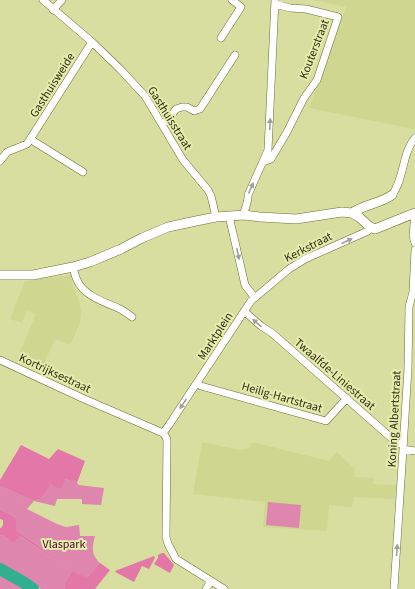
<svg xmlns="http://www.w3.org/2000/svg" width="415" height="589" font-family="'Source Sans 3',sans-serif">
	<style>
		.built { fill: #cfd68f }
		.green { fill: #de86ad }
		.forest { fill: #e377a8 }
		.lines { fill: none; stroke-linecap: round; stroke-linejoin: round }
		.river { stroke: #32af91; stroke-width: 12 }
		.minor-casing { stroke: #6b6f34; stroke-width: 8 }
		.tertiary-casing { stroke: #6b6f34; stroke-width: 10 }
		.minor { stroke: #fff; stroke-width: 7 }
		.tertiary { stroke: #fff; stroke-width: 9 }
		.oneway { fill: #a0a196 }
		.labels { text-anchor: middle; stroke-width: 4; stroke-linejoin: round; paint-order: stroke }
		.street-label { font-size: 12px; fill: #2d2f16; stroke: #e5ecac }
		.park-label { font-size: 12px; fill: #4d082e; stroke: #e5ecac }
	</style>
	<rect width="100%" height="100%" fill="#d8dea0"/>
	<path class="built" d="M313 0H415V126L414 129 309 108 346 7Z
		M71 275 72 284 80 304 81 312 80 323 70 345 55 339 40 372 16 361 36 314 27 310 22 323 10 319 25 281Z
		M202 442 240 450 246 449 250 447 252 442 329 461 337 452 355 469 354 477 373 478V484L396 485 395 499 354 497 352 507 329 505 327 531 263 527 265 502 193 494Z"/>
	<path class="green" d="M65 479 77 483 79 485 104 488 101 505 82 504V499H57L55 506 34 501 27 509 57 524 66 527 79 525 80 536H95C92 548 91 554 100 563L88 576 85 578 77 573 16 530V518C12 514 5 513 0 509V486L34 501C44 499 47 492 50 483Z
		M268 502 301 505 299 528 266 525Z
		M2 535 10 541 20 536 72 571 65 583V589H41L25 577 0 563V536Z
		M0 573 24 589H0Z"/>
	<path class="forest" d="M21 445 49 459 58 449 85 461 77 483 65 479 61 489 50 484C47 492 44 499 34 501L0 486V480Z
		M0 509C5 513 12 514 16 518V530L77 573 85 577 88 576 100 563 110 570 95 589H65V583L72 571 20 536 14 542 10 541 2 535 0 536V528H1L3 525V520L0 519Z
		M162 553H164L174 565 170 573 154 564 158 558V555Z
		M154 556 155 558 149 569 142 566 134 582 117 573 115 571Z"/>
	<g class="lines">
		<path class="river" d="M0 569 23 582 33 589"/>
		<defs>
			<path id="minor" d="M43 0 92 42 120 69 145 96 183 160 208 190 211 196 216 217
				M53 10 62 0
				M221 38 241 7 232 0
				M162 124 167 121 176 109 182 107H187L194 111 200 109 235 55
				M30 139 83 172
				M0 161 7 152 27 144 92 42
				M263 162 271 159 287 132 304 98 317 80 338 17 306 9 290 8 275 4
				M392 195C404 180 402 153 415 138
				M415 213 413 236 415 243
				M244 215C244 208 249 202 248 195L268 150 275 0
				M229 216 245 285 255 298
				M73 267C74 271 75 276 77 280 83 295 104 302 118 308 123 310 128 314 132 317
				M244 311 261 326 272 333 397 443 403 444
				M0 360 82 398 163 433 166 437 167 440 166 537 168 544 176 559 224 589
				M197 383 201 386 326 421 347 398
				M163 433 169 425 192 390 251 301 289 269 305 259 368 231 370 227
				M403 449 415 451
				M206 589 211 581
				M394 589 403 449 408 368 409 307 413 292 415 250"/>
			<path id="tertiary" d="M352 213C364 204 380 204 392 195
				M0 275H33L73 267 90 262 121 249 142 238 168 227 196 221 216 217 244 215 260 217 296 219 342 212 352 213 359 217 370 227 375 229 415 213"/>
		</defs>
		<use href="#minor" class="minor-casing"/>
		<use href="#tertiary" class="tertiary-casing"/>
		<use href="#minor" class="minor"/>
		<use href="#tertiary" class="tertiary"/>
	</g>
	<defs><path id="oneway-solid" d="M-6-.8H1V-3.2L6.5 0L1 3.2V.8H-6Z"/></defs>
	<g class="oneway">
		<use href="#oneway-solid" transform="translate(270 124) rotate(-88)"/>
		<use href="#oneway-solid" transform="translate(251 188) rotate(-66)"/>
		<use href="#oneway-solid" transform="translate(347 241) rotate(-24)"/>
		<use href="#oneway-solid" transform="translate(238 254) rotate(78)"/>
		<use href="#oneway-solid" transform="translate(257 323) rotate(-140)"/>
		<use href="#oneway-solid" transform="translate(183 404) rotate(124)"/>
		<use href="#oneway-solid" transform="translate(397 550) rotate(-86)"/>
	</g>
	<g class="labels">
		<g class="street-label">
			<text transform="translate(314 49) rotate(-69)" y="4">Kouterstraat</text>
			<text transform="translate(52 85) rotate(-58)" y="4">Gasthuisweide</text>
			<text transform="translate(170 118) rotate(58)" y="4">Gasthuisstraat</text>
			<text transform="translate(308 247) rotate(-27)" y="4">Kerkstraat</text>
			<text transform="translate(215 336) rotate(-57)" y="4">Marktplein</text>
			<text transform="translate(55 373) rotate(25)" y="4">Kortrijksestraat</text>
			<text transform="translate(335 374) rotate(41)" y="4">Twaalfde-Liniestraat</text>
			<text transform="translate(282 397) rotate(16)" y="4">Heilig-Hartstraat</text>
			<text transform="translate(394 419) rotate(-87)" y="4">Koning Albertstraat</text>
		</g>
		<g class="park-label">
			<text x="64" y="548">Vlaspark</text>
		</g>
	</g>
</svg>
